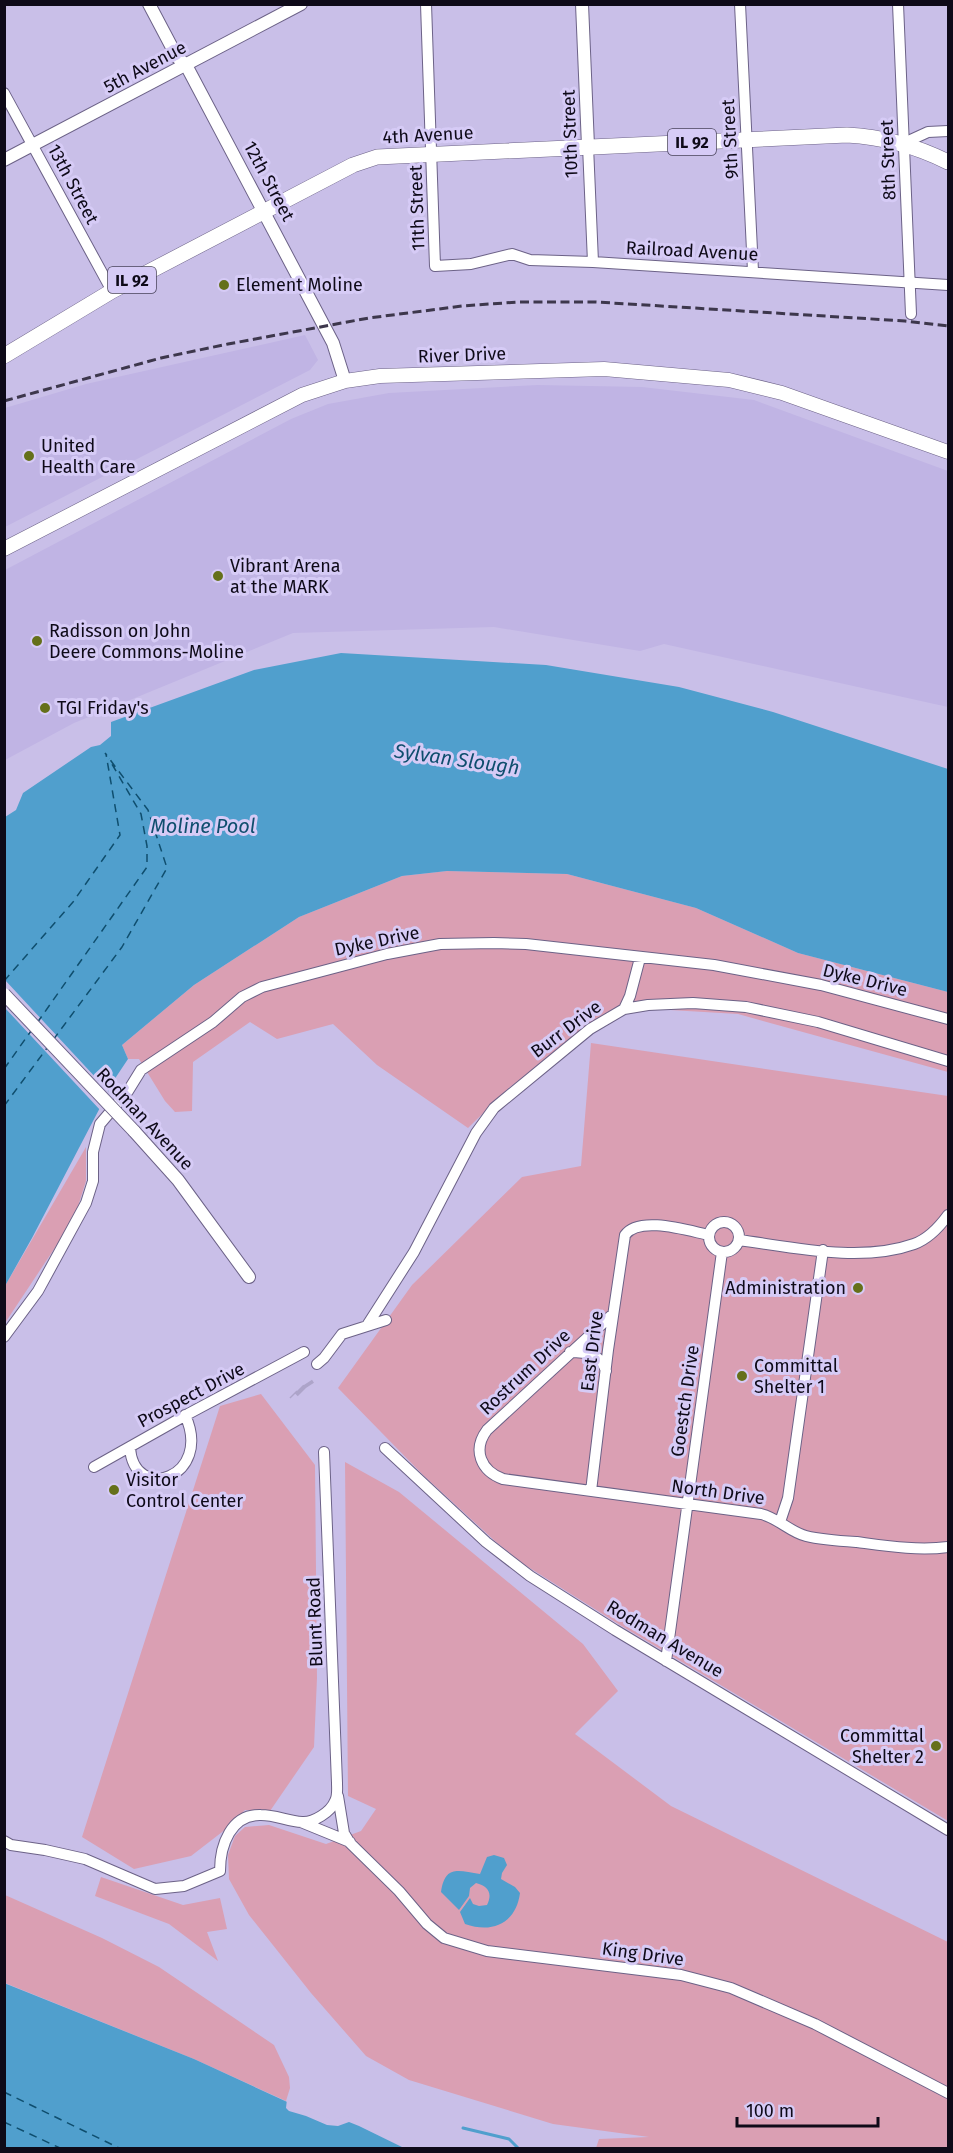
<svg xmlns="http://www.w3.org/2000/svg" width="953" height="2153" font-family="'Fira Sans',sans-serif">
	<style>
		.built { fill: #c0b4e4 }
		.green { fill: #da9fb3 }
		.water { fill: #509fcd }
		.pier { fill: #c9bfe8 }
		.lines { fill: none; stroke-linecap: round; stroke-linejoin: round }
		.stream { stroke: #509fcd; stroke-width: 3 }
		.ferry { stroke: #0f4e6e; stroke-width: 1.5; stroke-dasharray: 8 6; stroke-linecap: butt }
		.minor-tunnel { stroke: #ada4c9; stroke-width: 10; stroke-dasharray: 10 5; stroke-linecap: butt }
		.tertiary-tunnel { stroke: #ada4c9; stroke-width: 12; stroke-dasharray: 12 6; stroke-linecap: butt }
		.minor-casing { stroke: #6c6287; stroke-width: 12 }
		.tertiary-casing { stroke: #6c6287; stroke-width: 14 }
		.secondary-casing { stroke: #6c6287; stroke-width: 15 }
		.primary-casing { stroke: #6c6287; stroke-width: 16 }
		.minor { stroke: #fff; stroke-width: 10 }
		.tertiary { stroke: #fff; stroke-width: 12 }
		.secondary { stroke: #fff; stroke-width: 14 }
		.primary { stroke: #fff; stroke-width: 15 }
		.rail { stroke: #3d374c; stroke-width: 3; stroke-dasharray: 9 4.5; stroke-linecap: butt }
		.tertiary-bridge-casing { stroke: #6c6287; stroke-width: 14; stroke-linecap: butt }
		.tertiary-bridge { stroke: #fff; stroke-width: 12 }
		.poi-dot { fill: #65701a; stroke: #d6cbf6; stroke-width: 2 }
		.labels { text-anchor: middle; stroke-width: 6; stroke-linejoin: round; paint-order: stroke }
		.shield { fill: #d6cbf6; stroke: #4a445b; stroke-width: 1.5 }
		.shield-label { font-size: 16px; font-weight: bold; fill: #0e0a18 }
		.street-label { font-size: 18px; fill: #0e0a18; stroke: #d6cbf6 }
		.poi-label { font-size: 18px; fill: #0e0a18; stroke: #d6cbf6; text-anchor: start }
		.water-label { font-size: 20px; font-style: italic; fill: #0f4e6e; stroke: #d6cbf6 }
	</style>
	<rect width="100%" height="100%" fill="#c9bfe8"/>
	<path class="built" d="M305 335 318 360 310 370 5 527V408L86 384Z
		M538 385 642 387 754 400 948 471V707L664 644 640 651 494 627 293 633 74 723 5 760V570L291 419 328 404 389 393Z"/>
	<path class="green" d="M447 871 567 874 696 908 798 953 948 992V1072L738 1014 619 1007 510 1087 468 1128 377 1065 333 1024 277 1039 250 1022 193 1062 192 1111 175 1112 165 1101 139 1059H128L122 1045 194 985 299 917 402 876Z
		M591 1043 948 1096V1821L620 1625 525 1565 496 1542 423 1475 338 1388 412 1285 522 1177 581 1166Z
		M86 1147V1181L74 1219 5 1323V1286Z
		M261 1394 315 1465 317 1678 314 1747 270 1811 245 1810 226 1829 191 1856 134 1869 82 1837 220 1406Z
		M345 1462 399 1492 583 1644 618 1691 575 1734 671 1806 948 1942V2148H596L599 2139 649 2137 553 2124 409 2080 366 2056 311 1993 249 1915 229 1879 228 1855 235 1836 245 1827 269 1825 326 1844 361 1831 376 1809 348 1796Z
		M101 1877 183 1905 220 1898 227 1929 207 1932 218 1961 169 1924 95 1896Z
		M5 1895 102 1938 159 1967 274 2045 289 2077 290 2088 286 2101 194 2059 5 1983Z"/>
	<path class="water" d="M341 653 546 665 679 687 773 712 948 769V992L798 953 696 908 567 874 447 871 402 876 299 917 194 985 122 1045 128 1059 116 1077 32 1238 5 1286V817L16 810 23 793 91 747 100 745 111 736V722L254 670Z
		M494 1855 504 1858 507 1865 502 1873 501 1879 515 1887 520 1893C516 1923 493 1934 465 1924L460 1912 470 1898 473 1904 479 1906 487 1905C493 1893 488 1886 476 1883L470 1888 469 1896 459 1910 441 1892C445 1864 459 1871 480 1874L487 1857Z
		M4 1983 194 2059 333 2123 346 2119 365 2125 406 2148H5Z"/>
	<path class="pier" d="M5 980 110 1093 101 1111 5 1008Z
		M287 2099 333 2120 346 2116 367 2122 409 2148H404L359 2126 349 2122 338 2126 327 2125 306 2116 289 2111 286 2108Z"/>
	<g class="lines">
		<path class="stream" d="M463 2128 509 2139 518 2148"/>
		<path class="ferry" d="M4 981 73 902 120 835 106 754
			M37 1023 147 867V846L141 814 109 759
			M53 1040 122 947 167 868 148 810 105 753
			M4 1069 31 1031
			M4 1106 47 1048
			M4 2092 119 2148
			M4 2122 60 2148"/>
		<path class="minor-tunnel" d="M293 1394 294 1395"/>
		<path class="tertiary-tunnel" d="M307 1383 309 1386
			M299 1389 302 1392"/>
		<defs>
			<path id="minor" d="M426 4 435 266 471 264 512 254 530 260 593 262 948 285
				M740 4 753 271
				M898 4 911 314
				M4 93 112 291
				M904 143 928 132 948 131
				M588 146 593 262
				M624 1009 630 996 640 958
				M709 1237a15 15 0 1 1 30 0a15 15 0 1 1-30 0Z
				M739 1240C792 1247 861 1263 914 1244 928 1239 940 1226 948 1215
				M613 1314 487 1430C472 1450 481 1471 503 1479L761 1514C778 1518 790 1532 806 1536 822 1540 840 1541 857 1542 887 1546 918 1551 948 1547
				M368 1324 414 1252 476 1133 494 1108 590 1029 624 1009 648 1005 693 1003 746 1007 818 1022 948 1061
				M4 1337 38 1291 86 1203 93 1181V1152L100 1124 128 1091 141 1070 213 1022 242 997 262 987 387 954 440 944 494 943 526 944 714 965 821 985 948 1019
				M570 1352C586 1352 601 1354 606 1371
				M317 1364 324 1358 342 1334 386 1320
				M130 1447C133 1504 214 1478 185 1415
				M385 1448 486 1542 530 1576 615 1630 948 1830
				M94 1467 188 1414 304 1352
				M591 1491 608 1350 625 1235C639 1215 689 1231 709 1235
				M780 1522 788 1498 823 1250
				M666 1661 722 1252
				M338 1796 344 1833 350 1843 399 1891 427 1924 444 1938 487 1951 681 1975 731 1988 815 2024 948 2093
				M301 1822 350 1842
				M4 1841 11 1845 45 1850 85 1859 155 1889 184 1886 220 1871C220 1845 231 1814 261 1815 275 1815 288 1821 302 1822 313 1823 331 1812 335 1801 338 1796 337 1789 337 1783L324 1452"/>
			<path id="tertiary" d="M149 4 177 57 186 65 333 343 345 381
				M582 4 588 146
				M4 160 301 4
				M134 1131 178 1180 249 1277"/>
			<path id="secondary" d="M4 549 302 395 345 381 380 376 604 369 729 380 782 393 948 452"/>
			<path id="primary" d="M4 356 112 291 353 165 377 157 847 135C884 137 916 146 948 162"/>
		</defs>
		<use href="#minor" class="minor-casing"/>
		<use href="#tertiary" class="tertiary-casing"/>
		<use href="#secondary" class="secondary-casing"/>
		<use href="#primary" class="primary-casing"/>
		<use href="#minor" class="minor"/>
		<use href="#tertiary" class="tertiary"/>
		<use href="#secondary" class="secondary"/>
		<use href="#primary" class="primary"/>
		<path class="rail" d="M4 401 161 358 228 344 369 318 462 306 518 302H596L905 321 948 326"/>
		<defs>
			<path id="tertiary-bridge" d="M4 994 134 1131"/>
		</defs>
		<use href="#tertiary-bridge" class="tertiary-bridge-casing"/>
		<use href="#tertiary-bridge" class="tertiary-bridge"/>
	</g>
	<g class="poi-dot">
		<circle cx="224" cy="285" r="6"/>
		<circle cx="29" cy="456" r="6"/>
		<circle cx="218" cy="576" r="6"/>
		<circle cx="37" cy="641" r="6"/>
		<circle cx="45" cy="708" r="6"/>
		<circle cx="858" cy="1288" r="6"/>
		<circle cx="742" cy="1376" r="6"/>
		<circle cx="114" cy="1490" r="6"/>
		<circle cx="936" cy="1746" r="6"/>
	</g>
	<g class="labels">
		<g class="shield">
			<rect x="668" y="129" width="48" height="26" rx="4.5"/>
			<rect x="108" y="267" width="48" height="26" rx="4.5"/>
		</g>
		<g class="shield-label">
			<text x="692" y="148">IL 92</text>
			<text x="132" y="286">IL 92</text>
		</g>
		<g class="street-label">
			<text transform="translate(145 67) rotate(-28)" y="6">5th Avenue</text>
			<text transform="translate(570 134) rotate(-92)" y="6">10th Street</text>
			<text transform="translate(428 135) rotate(-3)" y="6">4th Avenue</text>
			<text transform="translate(730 139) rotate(-93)" y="6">9th Street</text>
			<text transform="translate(888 160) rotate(-92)" y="6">8th Street</text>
			<text transform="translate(269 181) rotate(62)" y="6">12th Street</text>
			<text transform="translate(73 184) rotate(62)" y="6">13th Street</text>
			<text transform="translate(417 208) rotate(-92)" y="6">11th Street</text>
			<text transform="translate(692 251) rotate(3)" y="6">Railroad Avenue</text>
			<text transform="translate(462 355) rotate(-2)" y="6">River Drive</text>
			<text transform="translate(377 941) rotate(-12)" y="6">Dyke Drive</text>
			<text transform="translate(865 980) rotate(14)" y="6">Dyke Drive</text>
			<text transform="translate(566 1029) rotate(-37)" y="6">Burr Drive</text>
			<text transform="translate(145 1119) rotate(47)" y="6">Rodman Avenue</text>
			<text transform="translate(592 1351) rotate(-83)" y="6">East Drive</text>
			<text transform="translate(525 1372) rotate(-43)" y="6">Rostrum Drive</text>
			<text transform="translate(191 1395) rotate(-28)" y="6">Prospect Drive</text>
			<text transform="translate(685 1401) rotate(-82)" y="6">Goestch Drive</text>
			<text transform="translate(718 1492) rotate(8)" y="6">North Drive</text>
			<text transform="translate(315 1622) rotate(-92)" y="6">Blunt Road</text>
			<text transform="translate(665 1639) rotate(31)" y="6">Rodman Avenue</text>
			<text transform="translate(643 1954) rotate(8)" y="6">King Drive</text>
		</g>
		<g class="poi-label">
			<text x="236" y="291">Element Moline</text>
			<text x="41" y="452">United<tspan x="41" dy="21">Health Care</tspan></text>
			<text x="230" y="572">Vibrant Arena<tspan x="230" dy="21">at the MARK</tspan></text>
			<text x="49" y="637">Radisson on John<tspan x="49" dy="21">Deere Commons-Moline</tspan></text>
			<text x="57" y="714">TGI Friday's</text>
			<text x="846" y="1294" text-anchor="end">Administration</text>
			<text x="754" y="1372">Committal<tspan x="754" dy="21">Shelter 1</tspan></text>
			<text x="126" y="1486">Visitor<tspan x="126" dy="21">Control Center</tspan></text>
			<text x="924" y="1742" text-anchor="end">Committal<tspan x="924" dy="21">Shelter 2</tspan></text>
		</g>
		<g class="water-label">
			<text transform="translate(457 759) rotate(8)" y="7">Sylvan Slough</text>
			<text x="203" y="833">Moline Pool</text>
		</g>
	</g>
	<rect width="953" height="2153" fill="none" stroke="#0e0a18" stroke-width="12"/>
	<path d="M737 2117v9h141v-9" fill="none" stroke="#0e0a18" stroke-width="3"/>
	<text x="746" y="2117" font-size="18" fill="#0e0a18" stroke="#d6cbf6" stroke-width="4.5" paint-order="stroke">100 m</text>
</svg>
